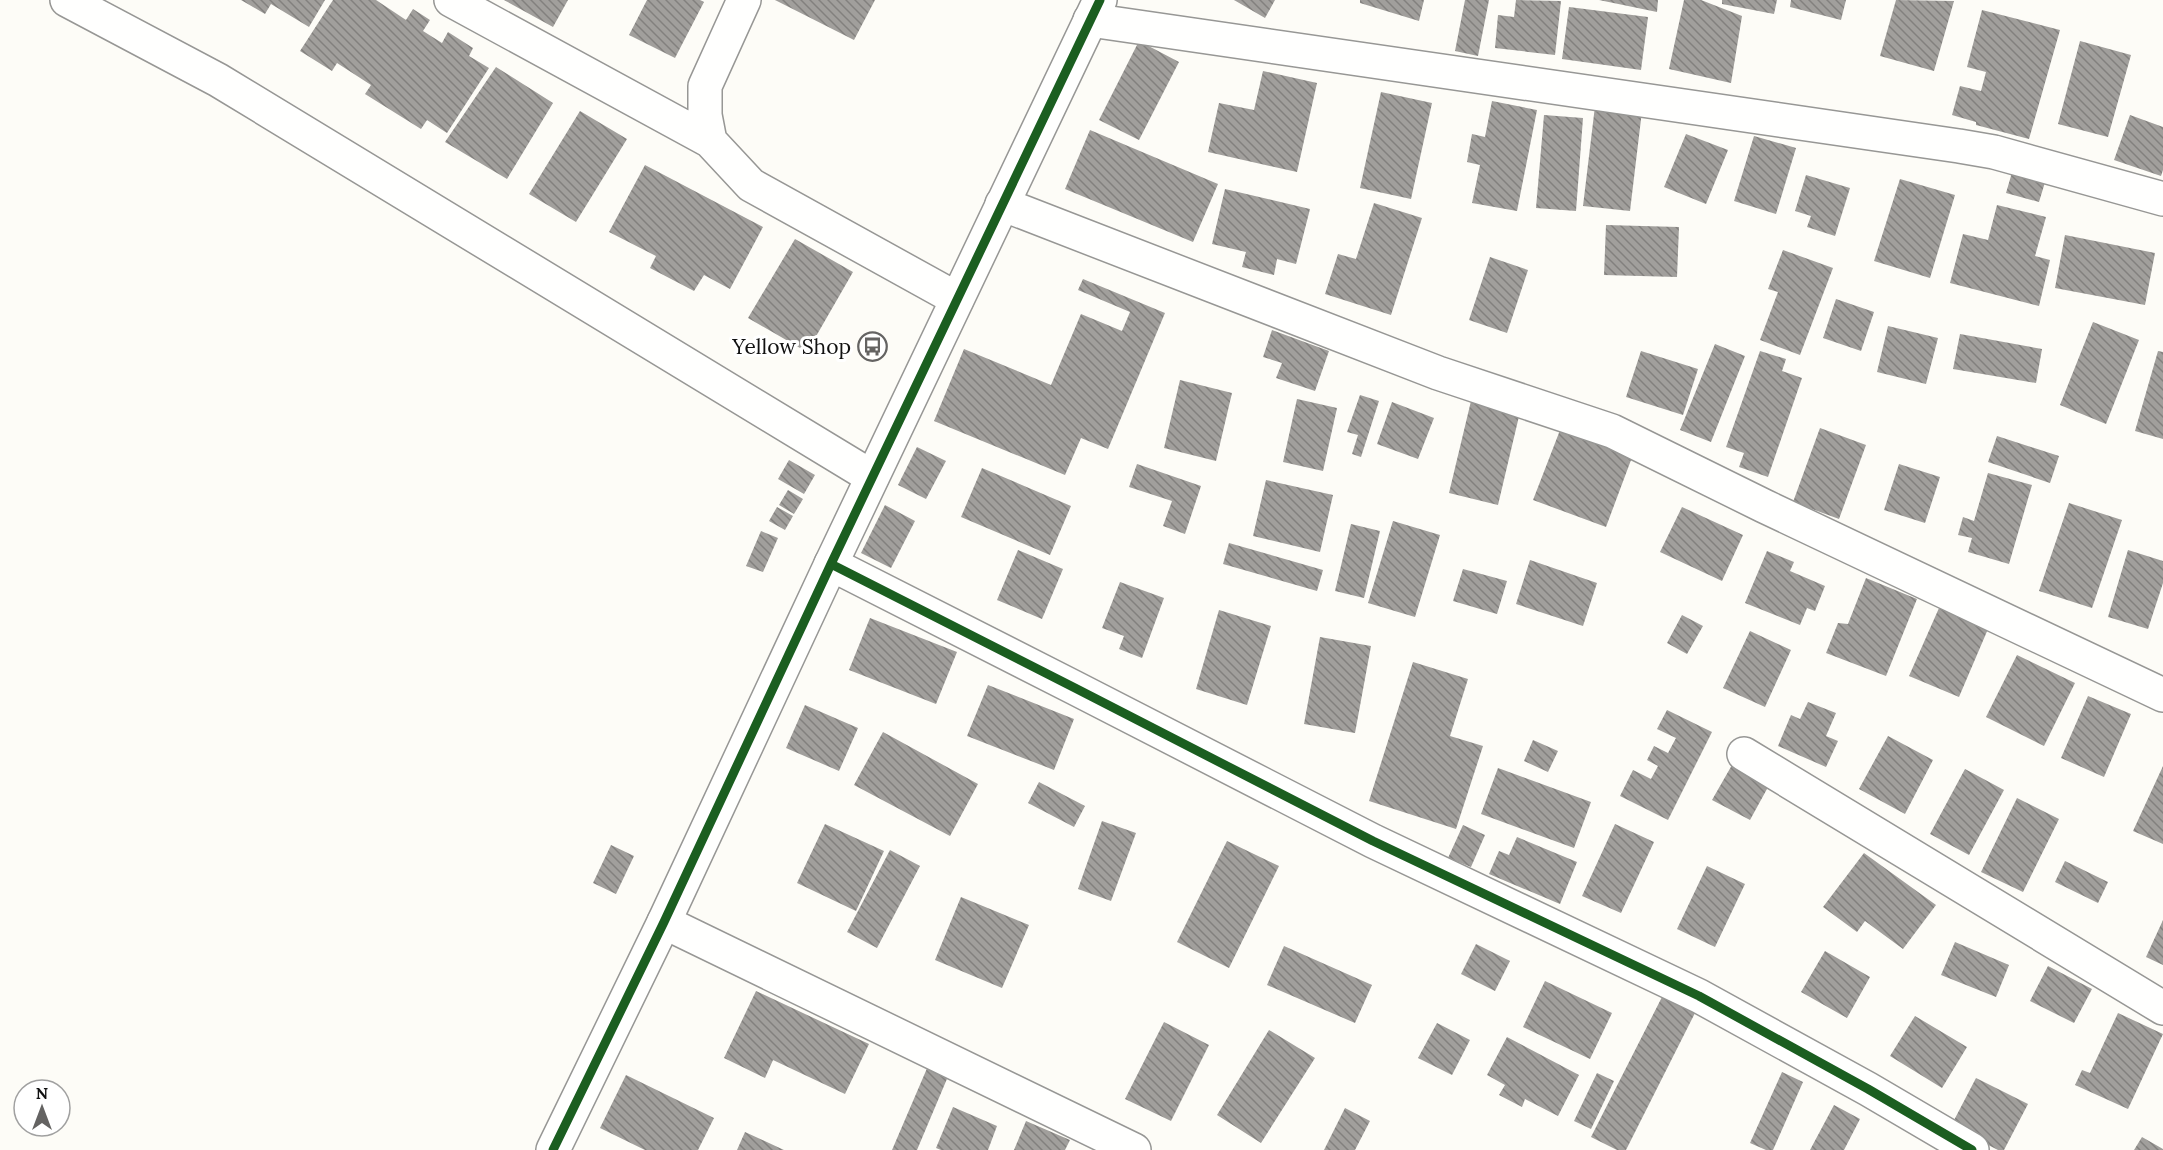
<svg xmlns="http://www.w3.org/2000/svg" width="2163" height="1150" font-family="Lora,serif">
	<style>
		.building { fill: url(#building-back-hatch) }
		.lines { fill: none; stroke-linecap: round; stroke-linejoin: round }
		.minor-casing { stroke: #979795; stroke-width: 36 }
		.tertiary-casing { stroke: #979795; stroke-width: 36 }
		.minor { stroke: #fffffe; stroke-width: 33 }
		.tertiary { stroke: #fffffe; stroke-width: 33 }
		.cycleway-casing { stroke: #fff; stroke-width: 13 }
		.cycleway { stroke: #1b5e20; stroke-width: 9 }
		.labels { text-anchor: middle; stroke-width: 6; stroke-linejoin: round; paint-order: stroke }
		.poi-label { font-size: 21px; fill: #111; stroke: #fff; text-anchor: end }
	</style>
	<defs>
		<pattern id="building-back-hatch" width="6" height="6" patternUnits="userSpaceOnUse" patternTransform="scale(1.5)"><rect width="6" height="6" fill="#a19f9c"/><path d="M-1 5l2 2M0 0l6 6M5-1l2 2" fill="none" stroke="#82807e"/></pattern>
	</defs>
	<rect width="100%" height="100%" fill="#fdfcf7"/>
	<path class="building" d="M241 0H325L309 27 271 4 265 14Z
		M333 0H376L406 20 413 9 430 20 423 31 442 43 448 32 473 48 469 56 489 68 447 133 427 120 421 129 365 94 371 85 337 63 332 71 300 51Z
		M504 0H568L553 27Z
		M647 0H700L704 2 675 58 629 35Z
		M775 0H875L854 40Z
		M1234 0H1275L1265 18Z
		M1360 0H1424L1419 21 1360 3Z
		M1465 0H1489L1478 56 1455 51Z
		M1516 0 1561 1 1555 55 1495 48 1498 15 1514 17Z
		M1599 0H1658L1657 12Z
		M1684 0H1701L1742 16 1731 83 1669 69Z
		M1722 0H1777L1774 14 1722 4Z
		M1791 0H1846L1841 20 1790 7Z
		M1896 0 1954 1 1934 71 1880 56Z
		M1569 7 1648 17 1641 70 1562 59Z
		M1982 10 2060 30 2029 139 1976 125V122L1952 115 1960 86 1981 91 1986 72 1967 67Z
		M1139 41 1179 62 1139 140 1099 120Z
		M2080 41 2131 55 2108 137 2058 124Z
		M496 67 553 103 507 179 445 142Z
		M1263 71 1317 83 1297 172 1208 152 1219 103 1254 110Z
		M1381 92 1432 103 1411 199 1360 188Z
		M1492 101 1537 110 1517 211 1472 203 1480 165 1467 162 1472 134 1485 137Z
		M1595 106 1642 111 1630 211 1583 206Z
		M580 111 627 139 576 222 529 194Z
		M1544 115 1583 118 1576 211 1536 208Z
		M2130 115 2163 127V170L2161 176 2114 160Z
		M1090 130 1218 184 1193 242 1065 189Z
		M1686 134 1728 150 1706 204 1664 187Z
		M1754 136 1796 148 1776 214 1734 201Z
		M645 165 763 227 730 289 704 275 694 291 650 268 656 256 609 232Z
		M2013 169 2046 179 2039 202 2006 193Z
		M1806 175 1850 188 1835 236 1807 227 1811 216 1795 211Z
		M1900 179 1955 195 1930 278 1874 261Z
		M1225 189 1310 209 1296 264 1277 259 1274 275 1242 267 1246 252 1212 244Z
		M1374 203 1422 218 1391 315 1325 294 1338 254 1356 259Z
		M1997 205 2046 217 2035 256 2050 260 2039 306 1950 283 1963 234 1988 240Z
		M1606 225 1679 227 1677 277 1604 275Z
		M2065 235 2155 253 2145 305 2055 288Z
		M795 239 853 272 807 352 748 318Z
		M1783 250 1833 268 1800 355 1760 340 1778 292 1768 289Z
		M1490 257 1528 270 1507 333 1469 320Z
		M1083 279 1165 313 1108 449 1081 438 1065 475 934 421 964 349 1051 385 1081 314 1122 331 1130 312 1078 290Z
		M1836 299 1874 312 1861 351 1823 338Z
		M2093 322 2139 340 2106 424 2060 405Z
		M1888 326 1938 338 1926 384 1877 372Z
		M1272 330 1329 351 1315 391 1276 378 1282 363 1263 357Z
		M1960 334 2042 349 2036 383 1953 369Z
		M1715 344 1745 356 1711 442 1680 430Z
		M1641 351 1698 369 1683 415 1626 397Z
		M1760 351 1786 359 1782 371 1802 378 1768 477 1739 467 1744 453 1726 447Z
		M2158 351 2163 352V439L2135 431Z
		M1180 380 1232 393 1216 461 1164 448Z
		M1360 395 1379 401 1361 457 1352 454 1358 435 1347 432Z
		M1297 399 1337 408 1323 471 1283 462Z
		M1471 401 1520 412 1498 505 1449 493Z
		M1392 402 1434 418 1418 459 1377 444Z
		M1562 425 1634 452 1606 527 1533 500Z
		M1820 428 1866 445 1839 519 1793 502Z
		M1997 436 2059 456 2050 483 1988 462Z
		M917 447 946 461 926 499 898 485Z
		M789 460 815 475 804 494 778 479Z
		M1137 464 1201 486 1185 534 1163 526 1172 501 1129 487Z
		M1899 464 1940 477 1925 523 1884 510Z
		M982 468 1071 506 1050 555 961 517Z
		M1988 473 2032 485 2009 564 1968 552 1972 538 1958 535 1963 517 1974 521Z
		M1266 480 1333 495 1320 552 1253 536Z
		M788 490 803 499 794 514 779 505Z
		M2069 503 2122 520 2092 608 2039 591Z
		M885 505 915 521 891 568 861 553Z
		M777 507 793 516 785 530 769 521Z
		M1682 507 1743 535 1722 581 1660 552Z
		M1393 521 1440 535 1415 617 1368 603Z
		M1351 524 1380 531 1364 598 1335 591Z
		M761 531 778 538 763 572 746 566Z
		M1229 543 1323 570 1317 591 1223 564Z
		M1018 550 1063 569 1042 619 997 600Z
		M2128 550 2163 561V583L2148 629 2108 617Z
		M1767 551 1794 562 1790 571 1825 586 1815 611 1807 608 1800 625 1745 603Z
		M1530 560 1597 583 1583 626 1516 604Z
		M1463 569 1507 581 1497 614 1453 601Z
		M1866 578 1917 599 1886 676 1826 653 1838 623 1848 624Z
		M1120 582 1164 598 1142 658 1119 649 1124 636 1102 628Z
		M1939 608 1988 629 1959 697 1909 676Z
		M1219 610 1271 626 1247 705 1196 689Z
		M1682 615 1703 626 1687 654 1667 643Z
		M870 618 957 652 936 704 849 670Z
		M1750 631 1791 650 1765 707 1723 688Z
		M1320 637 1371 646 1355 733 1304 724Z
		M2017 655 2075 683 2044 746 1986 717Z
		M1413 662 1468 679 1450 736 1483 746 1456 829 1369 801Z
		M988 685 1074 719 1054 770 967 736Z
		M2088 696 2131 714 2104 777 2061 758Z
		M1808 702 1836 713 1826 736 1838 741 1826 767 1778 746 1791 715 1800 719Z
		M805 705 858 728 839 771 786 748Z
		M1667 710 1712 732 1668 820 1620 796 1633 770 1651 779 1658 766 1647 760 1654 746 1668 753 1676 738 1657 729Z
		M883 732 978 784 950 836 854 785Z
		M1888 736 1933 760 1905 814 1859 789Z
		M1533 740 1558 751 1548 772 1524 761Z
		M1736 758 1773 778 1750 820 1712 800Z
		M2163 766V844L2133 831Z
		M1498 768 1591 802 1574 848 1481 814Z
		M1965 769 2004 790 1969 855 1930 834Z
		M1039 782 1085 806 1074 827 1028 803Z
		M2017 798 2059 819 2023 892 1981 872Z
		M1102 821 1136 833 1111 901 1078 889Z
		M825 824 884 851 856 911 797 883Z
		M1615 824 1654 842 1621 913 1582 896Z
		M1463 825 1485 835 1471 867 1448 858Z
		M1517 837 1577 862 1560 904 1489 874 1499 851 1509 855Z
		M1227 841 1279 866 1229 968 1177 942Z
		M611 845 634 856 616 894 593 883Z
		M890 850 920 866 877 948 847 932Z
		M1864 853 1936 905 1903 949 1865 921 1857 932 1823 907Z
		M2065 861 2108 882 2098 903 2055 882Z
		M1707 866 1745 884 1715 947 1677 929Z
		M961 897 1029 925 1002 988 935 960Z
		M2163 920V965L2146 957Z
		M1955 942 2009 965 1996 997 1941 975Z
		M1476 944 1510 961 1495 991 1461 974Z
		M1284 946 1372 985 1355 1023 1267 985Z
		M1825 951 1870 977 1847 1018 1801 992Z
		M2048 966 2092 989 2074 1023 2030 1001Z
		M1545 981 1612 1013 1590 1059 1523 1027Z
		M756 991 869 1044 845 1094 773 1060 765 1078 724 1058Z
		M1662 997 1695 1013 1626 1150H1617L1591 1137Z
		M2118 1013 2163 1034 2128 1109 2075 1085 2082 1070 2090 1073Z
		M1915 1016 1967 1047 1942 1088 1890 1056Z
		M1164 1022 1209 1045 1171 1121 1125 1099Z
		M1437 1023 1470 1040 1452 1075 1418 1058Z
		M1269 1030 1315 1058 1261 1143 1217 1115Z
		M1507 1037 1579 1075 1558 1116 1525 1099 1522 1107 1499 1095 1505 1085 1487 1075Z
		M931 1059 952 1067 917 1150H892Z
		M1782 1072 1803 1082 1773 1150H1766L1750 1143Z
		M1597 1073 1614 1081 1591 1129 1574 1121Z
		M626 1075 714 1118 698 1150H645L600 1128Z
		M1976 1078 2028 1104 2004 1150H1998L1951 1126Z
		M1834 1105 1860 1119 1844 1150H1810Z
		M953 1107 997 1126 988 1150H941L936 1148Z
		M1345 1108 1370 1121 1355 1150H1324Z
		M1026 1121 1070 1140 1065 1150H1014Z
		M745 1132 784 1150H737Z
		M2142 1137 2163 1149V1150H2134Z"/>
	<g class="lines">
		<defs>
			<path id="minor" d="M67 0 218 80 872 477
				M451 0 710 141
				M744 0 705 86V115L710 141 751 185 957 299
				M1090 20 1959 146 1994 152 2163 199
				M1002 204 1438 373 1612 431 1764 506 2163 695
				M831 564 1075 688 1373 841 1699 996 1868 1089 1972 1150
				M1744 754 2163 1008
				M664 922 1134 1150"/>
			<path id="tertiary" d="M553 1150 664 922 831 564 1100 0"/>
		</defs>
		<use href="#minor" class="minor-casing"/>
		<use href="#tertiary" class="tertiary-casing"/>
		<use href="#minor" class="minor"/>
		<use href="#tertiary" class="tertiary"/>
		<defs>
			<path id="cycleway" d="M831 564 1075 688 1373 841 1699 996 1868 1089 1972 1150
				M553 1150 664 922 831 564 1100 0"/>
		</defs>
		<use href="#cycleway" class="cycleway-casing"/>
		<use href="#cycleway" class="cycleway"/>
	</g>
	<defs>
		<symbol id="bus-ring" viewBox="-11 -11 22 22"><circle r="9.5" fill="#fff" stroke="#646362" stroke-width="1.5"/><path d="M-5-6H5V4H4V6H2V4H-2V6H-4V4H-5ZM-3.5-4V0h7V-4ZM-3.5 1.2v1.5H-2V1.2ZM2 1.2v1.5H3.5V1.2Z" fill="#646362"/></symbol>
	</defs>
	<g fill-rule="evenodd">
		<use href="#bus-ring" x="856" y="330" width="33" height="33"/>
	</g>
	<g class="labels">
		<g class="poi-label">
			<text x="851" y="354">Yellow Shop</text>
		</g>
	</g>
	<g transform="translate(42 1108)"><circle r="28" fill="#ffffff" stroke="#a0a0a0" stroke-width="1.5"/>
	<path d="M0-4.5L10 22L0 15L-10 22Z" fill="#646362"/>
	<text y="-9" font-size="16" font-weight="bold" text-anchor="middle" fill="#111111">N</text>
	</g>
</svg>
